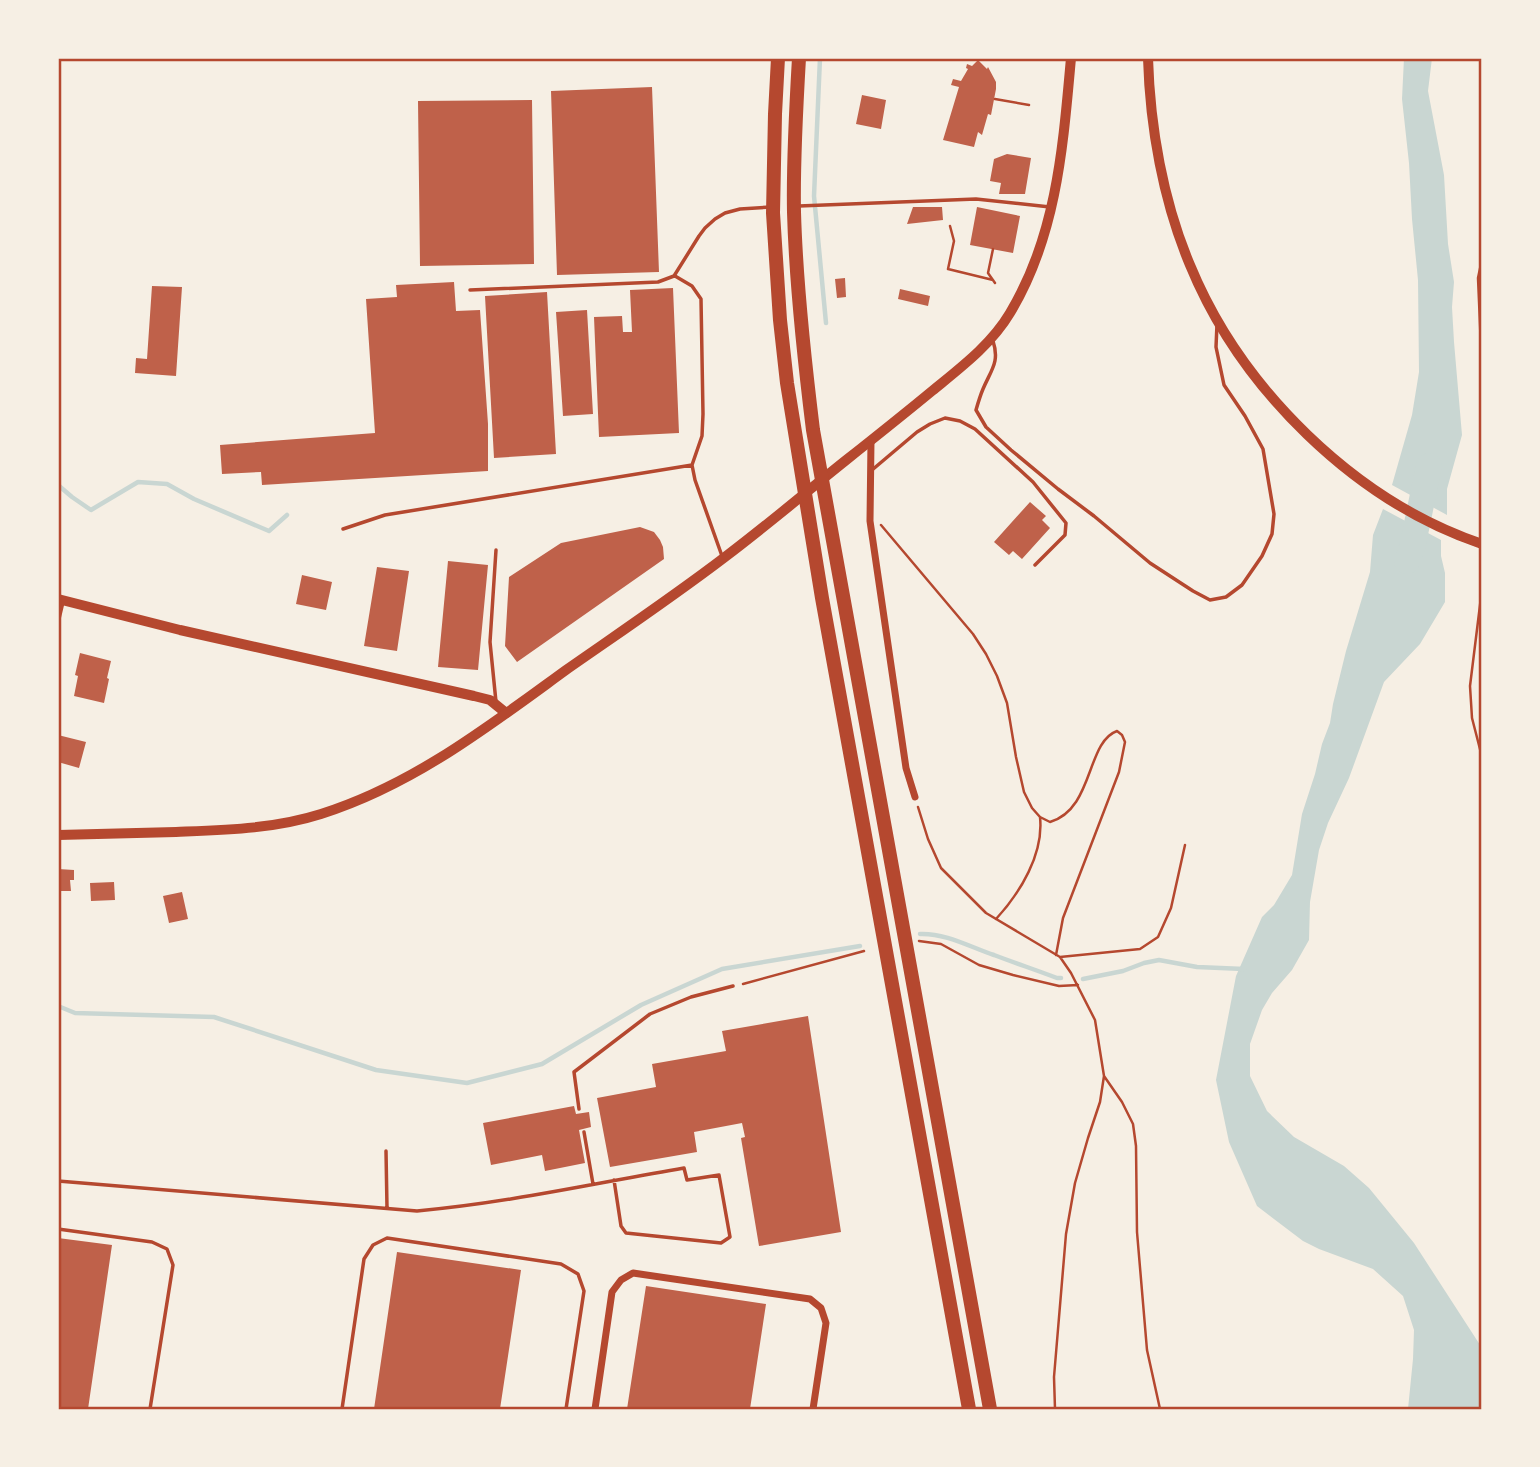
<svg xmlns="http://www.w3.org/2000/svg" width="1540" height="1467" font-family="'Public Sans',sans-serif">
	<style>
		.water { fill: #c9d6d2 }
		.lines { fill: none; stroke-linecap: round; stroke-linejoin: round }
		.stream { stroke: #c9d6d2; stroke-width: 4.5 }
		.river { stroke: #c9d6d2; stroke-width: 26 }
		.building { fill: #bf614a }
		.path { stroke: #b5482f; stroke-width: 2.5 }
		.service { stroke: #b5482f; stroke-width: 3.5 }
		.minor { stroke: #b5482f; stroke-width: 7 }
		.tertiary { stroke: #b5482f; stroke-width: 10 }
		.secondary { stroke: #b5482f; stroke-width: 10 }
		.motorway { stroke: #b5482f; stroke-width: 14 }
		.neatline { fill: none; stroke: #b5482f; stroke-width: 2.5 }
	</style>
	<rect width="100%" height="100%" fill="#f6efe4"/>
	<path class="water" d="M1404 58H1432L1428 91 1444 175 1448 244 1454 282 1452 307 1454 342 1462 435 1447 489V515L1392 485 1412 415 1419 372 1418 280 1412 219 1409 163 1402 99Z
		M1383 509 1441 540V556L1445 573V602L1420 644 1384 682 1349 778 1328 823 1319 850 1310 902 1309 940 1292 970 1272 993 1262 1010 1250 1044V1076L1267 1111 1294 1137 1344 1166 1369 1188 1414 1243 1482 1348V1409H1408L1413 1359 1414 1330 1403 1296 1373 1269 1319 1249 1303 1241 1257 1206 1229 1142 1216 1080 1236 976 1262 917 1274 905 1292 875 1302 814 1315 774 1322 744 1330 723 1333 704 1346 651 1370 572 1373 535Z"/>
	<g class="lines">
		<path class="stream" d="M820 58 814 196 826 323
			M58 485 72 497 91 510 138 482 167 484 194 499 269 531 287 515
			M920 934C946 933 970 947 994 955 1015 963 1036 970 1057 978H1061
			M1083 979 1123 971 1144 963 1159 960 1197 967 1244 969
			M58 1006 75 1013 214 1017 376 1070 467 1083 542 1064 641 1005 722 969 860 946"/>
		<path class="river" d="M1407 561 1412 548 1429 466"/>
	</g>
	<path class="building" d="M978 60 987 69 988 67 996 82V89L991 115 988 114 982 135 978 132 974 147 943 140 959 87 951 85 953 79 961 81 968 69 966 68 967 64 972 66Z
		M652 87 659 272 557 275 551 91Z
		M862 95 886 100 881 129 856 124Z
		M532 100 534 264 420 266 418 101Z
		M1007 154 1031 158 1025 194H999L1001 183 990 181 994 159Z
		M913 207H942L943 220 907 224Z
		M977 207 1020 216 1013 253 970 245Z
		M845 278 846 297 837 298 835 279Z
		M454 282 456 311 480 310 488 424V471L262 485 261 472 222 474 220 445 375 433 366 299 397 297 396 285Z
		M152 286 182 287 176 376 135 373 136 358 147 359Z
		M673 288 679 433 599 437 594 317 622 316 623 332H632L630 290Z
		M900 289 930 296 928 306 898 299Z
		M547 292 556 454 494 458 485 296Z
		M587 310 593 414 563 416 556 312Z
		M1030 502 1046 516 1042 520 1050 528 1022 559 1013 551 1009 555 994 542Z
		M640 527 654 532 660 540 663 547 664 559 517 662 505 646 509 577 561 543Z
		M448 561 488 565 478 670 438 667Z
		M377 567 409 571 397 651 364 646Z
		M302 575 332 582 326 610 296 604Z
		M80 653 111 661 107 678 109 679 104 703 74 696 78 676 75 675Z
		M58 735 86 742 79 768 58 762Z
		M58 869 74 870V880H70L71 891H58Z
		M114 882 115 900 91 901 90 883Z
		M182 892 188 919 169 923 163 896Z
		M808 1016 841 1232 759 1246 741 1138 745 1137 742 1123 694 1132 697 1152 610 1167 597 1098 656 1087 652 1064 726 1051 722 1031Z
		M574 1106 576 1114 589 1112 591 1127 579 1130 585 1163 545 1171 542 1155 491 1165 483 1123Z
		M58 1238 112 1245 88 1409H58Z
		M397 1252 521 1270 500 1409H374Z
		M646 1286 766 1304 750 1409H627Z"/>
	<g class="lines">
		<path class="path" d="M995 99 1029 105
			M950 226 954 241 948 269 993 280
			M993 249 988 273 995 283
			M1482 259 1478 278 1482 371
			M881 525 973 634 986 654 997 676 1007 703 1016 757 1024 792 1032 808 1040 817 1050 822C1094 809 1086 742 1117 731L1122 735 1125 742 1119 772 1063 918 1056 955
			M1482 589 1470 686 1472 718 1482 757
			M918 807 928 839 941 868 986 913 1060 957 1140 949 1158 937 1171 908 1185 845
			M996 919C1020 893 1044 854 1040 817
			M919 941 941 944 979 965 1013 975 1059 986 1078 985
			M743 984 864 951
			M1104 1076 1122 1102 1133 1124 1136 1146 1137 1232 1147 1350 1160 1409
			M1055 1409 1054 1377 1066 1234 1075 1183 1088 1138 1100 1102 1104 1076 1095 1020 1071 973 1060 957"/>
		<path class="service" d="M799 206 976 199 1050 207
			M675 276 692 286 701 299 703 414 702 436 692 465 695 480 722 556
			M470 290 658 282 674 276 699 236 705 228 715 219 725 213 740 209 771 207
			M993 341C1000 362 991 370 983 389 980 396 978 403 976 410L986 427 1011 450 1058 489 1094 516 1150 563 1193 591 1210 600 1226 597 1242 585 1262 556 1272 534 1274 514 1263 449 1245 416 1224 385 1216 347 1217 324
			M872 470 917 432 930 424 945 418 960 421 975 429 1033 482 1066 523 1065 535 1035 565
			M343 529 385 515 692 465
			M58 623 63 602
			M496 702 490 642 496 550
			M579 1109 574 1072 650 1014 691 997 733 986
			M584 1132 593 1184
			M386 1151 387 1208
			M58 1181 417 1211C507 1203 596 1183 684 1168L687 1180 719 1175 730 1237 721 1243 626 1233 621 1226 614 1180
			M58 1229 152 1242 167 1249 173 1265 150 1409
			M342 1409 364 1259 373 1245 387 1238 561 1264 578 1274 584 1291 566 1409"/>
		<path class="minor" d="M871 441 870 521 906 768 915 797
			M595 1409 612 1292 621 1280 633 1273 810 1299 821 1308 826 1323 813 1409"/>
		<path class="tertiary" d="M1148 58C1150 127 1163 201 1190 265 1241 389 1355 501 1482 544
			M58 599 180 630 474 696 490 700 506 713"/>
		<path class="secondary" d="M58 835C97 834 137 833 176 832 225 830 274 829 321 814 413 785 489 726 566 670 619 633 674 596 725 557 766 526 805 493 845 461 874 438 903 415 932 391 960 368 991 345 1010 313 1057 235 1063 146 1071 58"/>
		<path class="motorway" d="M778 58 775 114 773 213 780 320 787 383 822 598 969 1409
			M799 58C796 109 793 161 794 212 796 285 804 357 813 430L990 1409"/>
	</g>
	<rect width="1540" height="1467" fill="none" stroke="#f6efe4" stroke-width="119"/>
	<rect x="60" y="60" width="1420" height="1348" class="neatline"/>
</svg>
